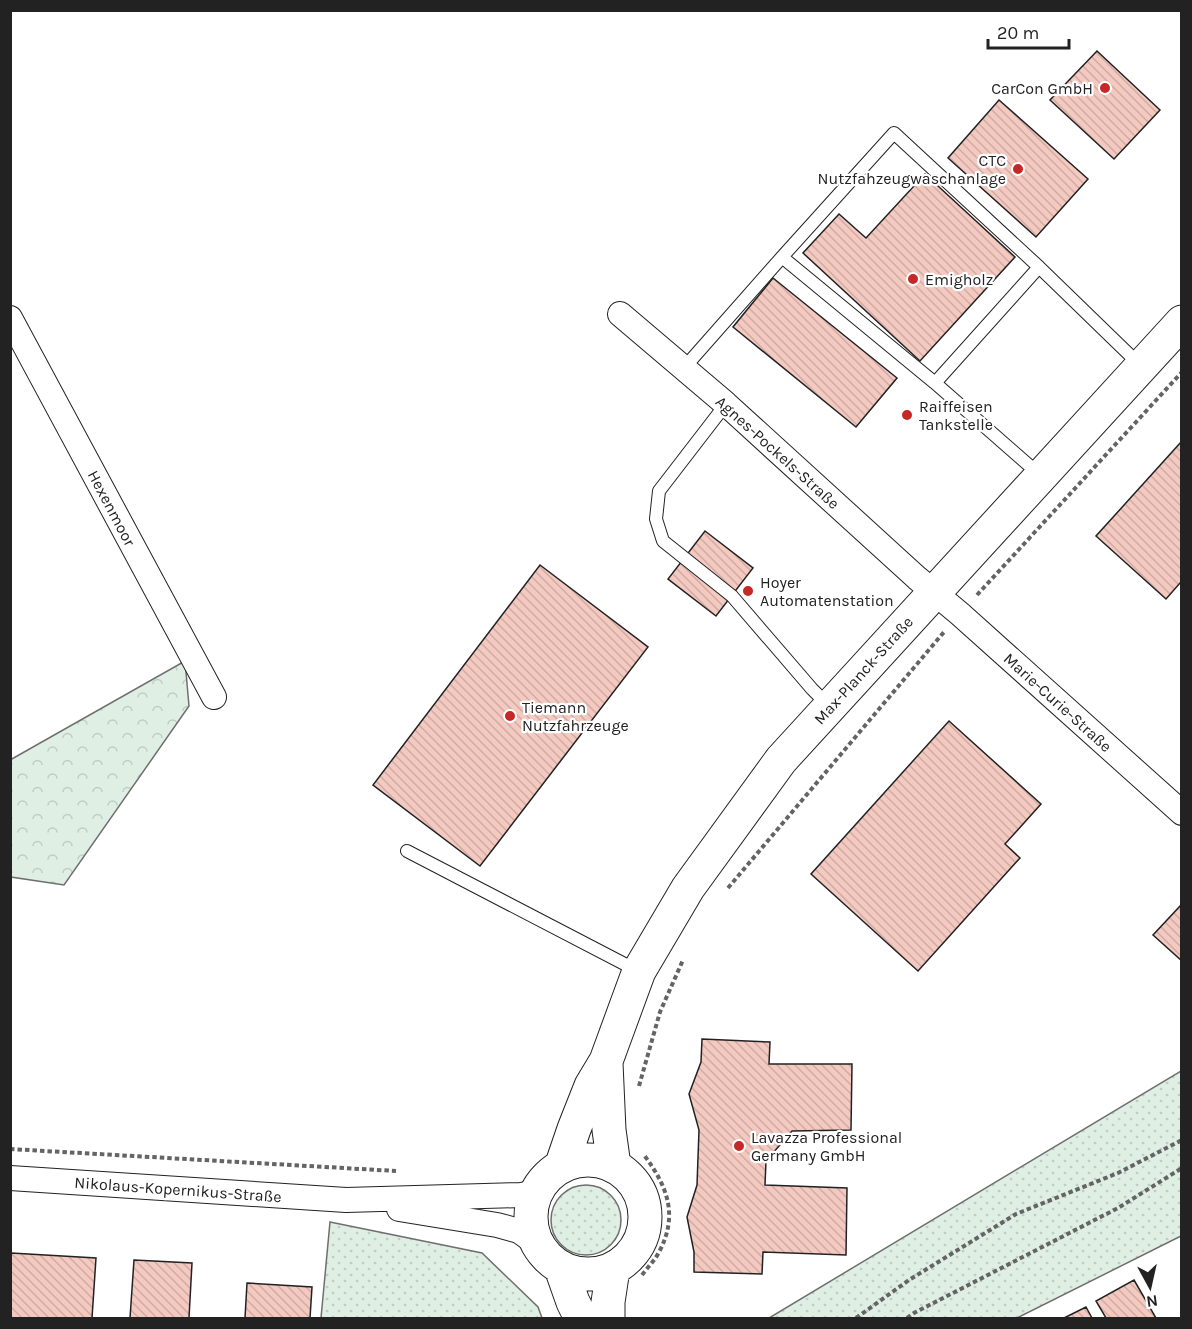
<svg xmlns="http://www.w3.org/2000/svg" width="1192" height="1329" font-family="Karla,sans-serif">
	<style>
		.grass { fill: url(#grass-dots); stroke: #6f6f6f; stroke-width: 1.5 }
		.forest { fill: url(#forest-crowns); stroke: #6f6f6f; stroke-width: 1.5 }
		.building { fill: url(#building-back-hatch); stroke: #222; stroke-width: 1.5 }
		.lines { fill: none; stroke-linecap: round; stroke-linejoin: round }
		.lane-casing { stroke: #222; stroke-width: 14 }
		.street-casing { stroke: #222; stroke-width: 26 }
		.secondary-casing { stroke: #222; stroke-width: 35 }
		.path { stroke: #646464; stroke-width: 4; stroke-dasharray: 4.5 3; stroke-linecap: butt }
		.lane { stroke: #fff; stroke-width: 12 }
		.street { stroke: #fff; stroke-width: 24 }
		.secondary { stroke: #fff; stroke-width: 33 }
		.poi-dot { fill: #c62828; stroke: #fff; stroke-width: 2 }
		.labels { text-anchor: middle; stroke-width: 4.5; stroke-linejoin: round; paint-order: stroke }
		.poi-label { font-size: 16px; fill: #222; stroke: #fff; text-anchor: start }
		.street-label { font-size: 16px; fill: #222; stroke: #fff }
	</style>
	<defs>
		<pattern id="grass-dots" width="8" height="8" patternUnits="userSpaceOnUse" patternTransform="scale(1.5)"><rect width="8" height="8" fill="#e0efe3"/><path d="M2 2h.1M6 6h.1" fill="none" stroke="#c0cdc2" stroke-width="1.8" stroke-linecap="round"/></pattern>
		<pattern id="forest-crowns" width="20" height="18" patternUnits="userSpaceOnUse" patternTransform="scale(1.5)"><rect width="20" height="18" fill="#e0efe3"/><path d="M2 6a3 3 0 1 1 6 0M12 15a3 3 0 1 1 6 0" fill="none" stroke="#c0cdc2"/></pattern>
		<pattern id="building-back-hatch" width="6" height="6" patternUnits="userSpaceOnUse" patternTransform="scale(1.5)"><rect width="6" height="6" fill="#f3c9c0"/><path d="M-1 5l2 2M0 0l6 6M5-1l2 2" fill="none" stroke="#d0aca5"/></pattern>
	</defs>
	<rect width="100%" height="100%" fill="#fff"/>
	<path class="grass" d="M1181 1071V1236L1017 1318H769Z
		M551 1220a35 35 0 1 1 70 0a35 35 0 1 1-70 0Z
		M330 1222 482 1253 538 1307 542 1318H321Z"/>
	<path class="forest" d="M185 661 189 706 64 885 11 877 10 760Z"/>
	<path class="building" d="M1097 51 1160 110 1114 159 1050 100Z
		M999 100 1088 179 1036 237 948 158Z
		M925 174 1015 257 920 361 803 253 839 214 866 238Z
		M773 278 897 378 856 427 733 327Z
		M1182 441V585L1180 583 1166 599 1096 536Z
		M705 531 753 568 716 616 668 579Z
		M540 565 648 647 480 866 373 785Z
		M949 721 1041 804 1005 844 1020 858 918 971 811 874Z
		M1182 904V961L1153 935Z
		M702 1039 770 1042 769 1064H852L851 1130 792 1131 766 1161 765 1185 847 1188 846 1255 763 1252 762 1274 694 1272V1252L687 1217 697 1185 699 1130 689 1094 701 1062Z
		M11 1253 96 1258 92 1318H10Z
		M134 1260 192 1263 189 1318H130Z
		M1134 1280 1156 1318H1106L1096 1301Z
		M247 1283 312 1287 310 1318H245Z
		M1086 1307 1092 1318H1064Z"/>
	<g class="lines">
		<defs>
			<path id="lane" d="M782 257 894 133 1039 267 1140 365
				M684 368 782 257 935 383 1040 475
				M935 383 1039 267
				M726 404 659 491 656 519 663 541 732 596 812 689 830 707
				M407 851 638 971"/>
			<path id="street" d="M620 314 726 404 917 578 960 614 1182 813
				M10 318 214 697
				M10 1178 346 1200 521 1195 537 1192
				M399 1209 497 1225 519 1231 537 1244"/>
			<path id="secondary" d="M606 1063 609 1130 614 1166
				M531 1217a57 57 0 1 1 114 0a57 57 0 1 1-114 0Z
				M561 1167 574 1129 591 1086 606 1061 639 971 688 888 781 760 1182 322
				M561 1268 573 1302 581 1318
				M608 1318V1302L613 1269"/>
		</defs>
		<use href="#lane" class="lane-casing"/>
		<use href="#street" class="street-casing"/>
		<use href="#secondary" class="secondary-casing"/>
		<path class="path" d="M977 595 1182 372
			M728 888 944 632
			M639 1086 660 1012 683 960
			M10 1149 396 1171
			M642 1275C648 1267 655 1260 659 1252 679 1215 667 1186 644 1155
			M856 1318 909 1280 1016 1214 1118 1173 1182 1140
			M907 1318 914 1313 1118 1208 1182 1168"/>
		<use href="#lane" class="lane"/>
		<use href="#street" class="street"/>
		<use href="#secondary" class="secondary"/>
	</g>
	<g class="poi-dot">
		<circle cx="1105" cy="88" r="6"/>
		<circle cx="1018" cy="169" r="6"/>
		<circle cx="913" cy="279" r="6"/>
		<circle cx="907" cy="415" r="6"/>
		<circle cx="748" cy="591" r="6"/>
		<circle cx="510" cy="716" r="6"/>
		<circle cx="739" cy="1146" r="6"/>
	</g>
	<g class="labels">
		<g class="poi-label">
			<text x="1093" y="94" text-anchor="end">CarCon GmbH</text>
			<text x="1006" y="166" text-anchor="end">CTC<tspan x="1006" dy="18">Nutzfahzeugwaschanlage</tspan></text>
			<text x="925" y="285">Emigholz</text>
			<text x="919" y="412">Raiffeisen<tspan x="919" dy="18">Tankstelle</tspan></text>
			<text x="760" y="588">Hoyer<tspan x="760" dy="18">Automatenstation</tspan></text>
			<text x="522" y="713">Tiemann<tspan x="522" dy="18">Nutzfahrzeuge</tspan></text>
			<text x="751" y="1143">Lavazza Professional<tspan x="751" dy="18">Germany GmbH</tspan></text>
		</g>
		<g class="street-label">
			<text transform="translate(778 452) rotate(42)" y="6">Agnes-Pockels-Straße</text>
			<text transform="translate(112 508) rotate(62)" y="6">Hexenmoor</text>
			<text transform="translate(863 670) rotate(-48)" y="6">Max-Planck-Straße</text>
			<text transform="translate(1058 702) rotate(42)" y="6">Marie-Curie-Straße</text>
			<text transform="translate(178 1189) rotate(4)" y="6">Nikolaus-Kopernikus-Straße</text>
		</g>
	</g>
	<rect width="1192" height="1329" fill="none" stroke="#222222" stroke-width="24"/>
	<g transform="translate(1150 1287) rotate(172)" stroke="#ffffff" stroke-width="4.5" paint-order="stroke">
	<path d="M0-4.5L10 22L0 15L-10 22Z" fill="#222222"/>
	<text y="-9" font-size="16" font-weight="bold" text-anchor="middle" fill="#222222">N</text>
	</g>
	<path d="M988 39v9h81v-9" fill="none" stroke="#222222" stroke-width="3"/>
	<text x="997" y="39" font-size="18" fill="#222222" stroke="#ffffff" stroke-width="4.5" paint-order="stroke">20 m</text>
</svg>
